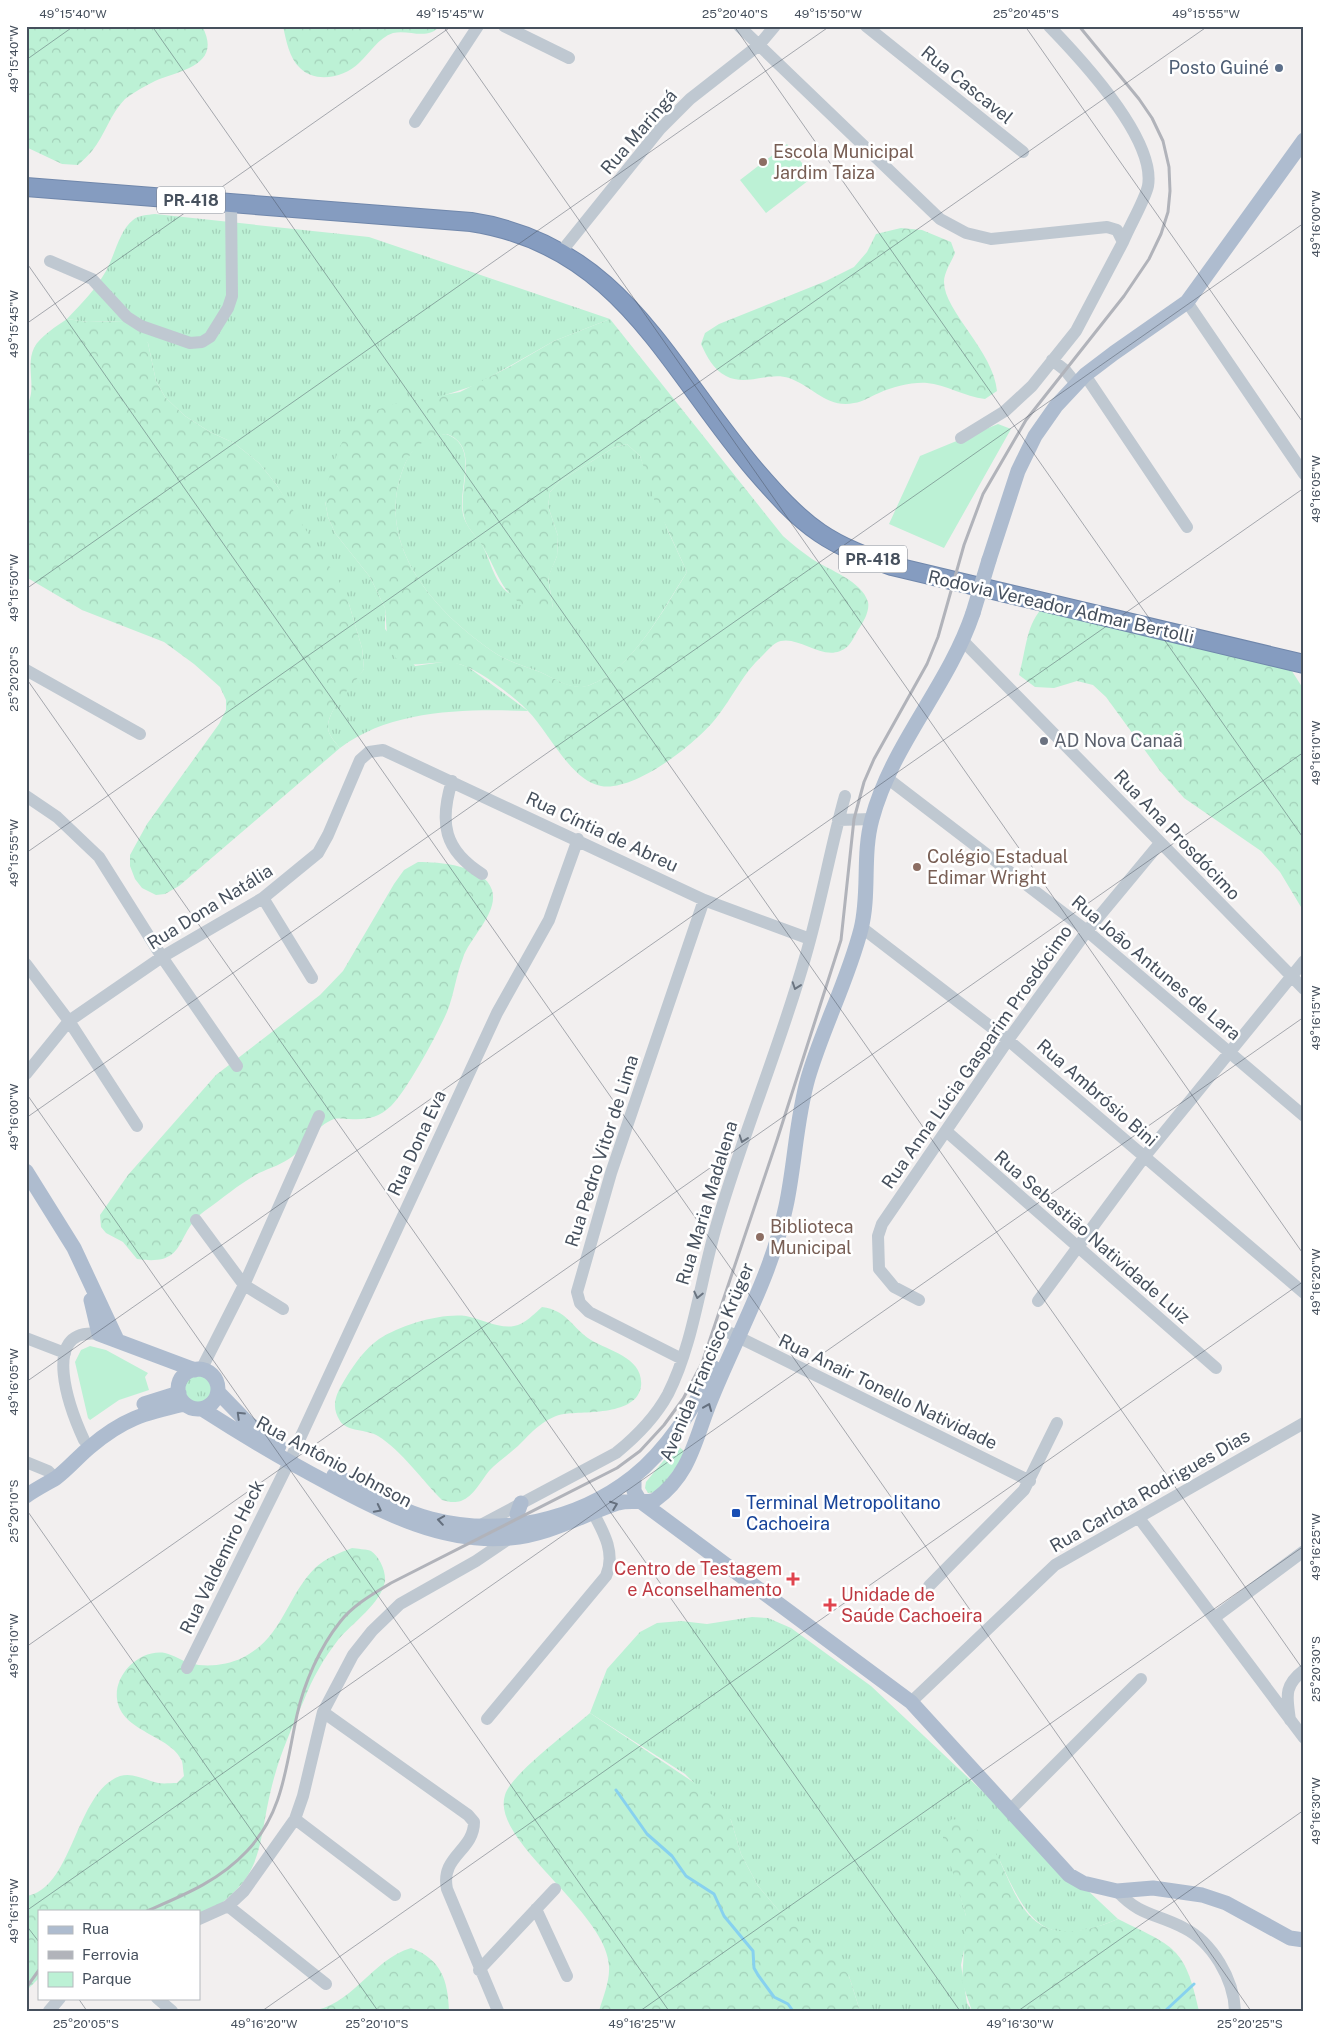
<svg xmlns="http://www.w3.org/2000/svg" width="1330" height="2037" font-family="'Public Sans',sans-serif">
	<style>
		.grass { fill: url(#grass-tufts) }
		.forest { fill: url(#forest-crowns); fill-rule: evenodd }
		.park { fill: #bcf1d5 }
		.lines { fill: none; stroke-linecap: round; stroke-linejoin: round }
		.stream { stroke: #87d1ef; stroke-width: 3 }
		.highway-casing { stroke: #7087ab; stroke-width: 20 }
		.minor { stroke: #bfc8d1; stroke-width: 12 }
		.major { stroke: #aebccf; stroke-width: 15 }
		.highway { stroke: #859cc0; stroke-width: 18 }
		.rail { stroke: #b1b3ba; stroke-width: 3 }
		.major-bridge { stroke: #aebccf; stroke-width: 15 }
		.oneway { stroke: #6a7480 }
		.oneway2 { stroke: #65707f }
		.ticks { fill: none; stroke: #46505d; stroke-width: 1; stroke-opacity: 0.45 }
		.service-dot { fill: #5c6f8a; stroke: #fff; stroke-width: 2 }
		.education-dot { fill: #8d6e63; stroke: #fff; stroke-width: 2 }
		.worship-dot { fill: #6b7280; stroke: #fff; stroke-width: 2 }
		.transit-dot { fill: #1a4fb4; stroke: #fff; stroke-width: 2 }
		.health-dot { fill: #e0444e; stroke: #fff; stroke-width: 2 }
		.labels { text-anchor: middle; stroke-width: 5; stroke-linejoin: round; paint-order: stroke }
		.shield { fill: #fff; stroke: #7e848e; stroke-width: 1 }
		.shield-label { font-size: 16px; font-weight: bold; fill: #46505d }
		.service-label { font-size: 18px; fill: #4e5e75; stroke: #fff; text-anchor: end }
		.street-label { font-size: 18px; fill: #46505d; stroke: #fff }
		.education-label { font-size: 18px; fill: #785e54; stroke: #fff; text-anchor: start }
		.worship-label { font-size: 18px; fill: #5b616d; stroke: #fff; text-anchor: start }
		.transit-label { font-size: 18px; fill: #164399; stroke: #fff; text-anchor: start }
		.health-label { font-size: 18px; fill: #be3a42; stroke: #fff; text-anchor: end }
		.neatline { fill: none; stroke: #46505d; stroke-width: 2 }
		.ticks-label { font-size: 12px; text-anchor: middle; fill: #46505d }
	</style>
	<defs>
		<pattern id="grass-tufts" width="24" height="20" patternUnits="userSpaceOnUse" patternTransform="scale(1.25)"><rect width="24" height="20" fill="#bcf1d5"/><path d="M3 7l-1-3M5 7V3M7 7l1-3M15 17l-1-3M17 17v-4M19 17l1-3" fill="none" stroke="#a3d0b9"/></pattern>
		<pattern id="forest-crowns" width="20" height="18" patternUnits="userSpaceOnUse" patternTransform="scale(1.25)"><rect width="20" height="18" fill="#bcf1d5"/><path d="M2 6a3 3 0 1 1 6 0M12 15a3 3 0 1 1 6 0" fill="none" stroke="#a3d0b9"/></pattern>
	</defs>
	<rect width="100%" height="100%" fill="#f2efef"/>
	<path class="grass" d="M155 214 369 237 610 319 554 341 476 385 439 397 325 501 328 517 335 533 370 577 385 608V629L415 666 450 661 468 667 528 711C466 709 392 709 340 748 335 742 328 735 328 727 328 709 353 683 364 669L362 648 349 604 276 484 259 463 234 443 210 432 185 416 165 397 156 381 148 343 126 321 88 322 67 319C81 304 96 289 106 271 115 255 119 231 133 220 139 215 147 215 155 214Z
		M446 434C482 447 455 491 464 518 467 527 475 535 481 543 490 558 493 579 506 591 513 598 542 604 553 608L548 577 557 556 558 536 548 506 550 492 560 481 613 448 627 444 640 456 668 531 687 572C663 609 633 669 590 685 572 692 556 679 540 672 525 666 509 662 495 653 435 612 374 546 403 469 411 447 423 437 446 434Z
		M185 1389a14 14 0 1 1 28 0a14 14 0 1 1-28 0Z
		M679 1447 683 1450 684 1456 658 1492 648 1493 645 1488 646 1482 673 1449Z
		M752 1617 768 1618 791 1628 871 1686 1118 1919C1045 1950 1029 1924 1000 1861L959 1891 966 1916 967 1935 961 1965 967 2003 972 2011H860L849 1976 780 1912 758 1886 741 1854 731 1820 685 1774 590 1713 607 1669 640 1632 657 1623 681 1621 707 1624Z"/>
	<path class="forest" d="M26 26H202C223 65 181 70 155 81 145 86 134 92 125 99 110 114 105 135 92 151 88 156 83 160 78 165L62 164 26 147Z
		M283 26H440C427 41 409 29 393 33 378 38 370 53 359 63 345 77 316 84 300 68 289 58 286 40 283 26Z
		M901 228 922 230 951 242 955 253C952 261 944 272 944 282 944 311 994 352 997 391L985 399C965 397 945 384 927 383 911 382 893 387 879 393 871 396 863 402 854 403 828 409 812 386 789 378 769 371 746 387 726 376 713 369 707 357 701 344L705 333 719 324 826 281 854 267 867 252 876 234Z
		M67 319 88 322 126 321 140 330 148 343 156 381 165 397 185 416 210 432 234 443 259 463 276 484 339 581 349 604 362 648 364 669C354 685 328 708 328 727 328 735 335 742 340 748L179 886 165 894 156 895 142 888 135 879 130 866V855L147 824 219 724 226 710V700L220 687 194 664 164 642 82 610 26 577V406C38 391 25 366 34 348 40 336 57 326 67 319Z
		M610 319 783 536C792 544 802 552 812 559 829 570 862 581 868 602 870 611 863 623 858 630 855 635 852 642 848 646 825 667 797 631 776 643 771 646 766 652 762 656 744 672 732 698 717 717 697 743 635 792 601 786 571 781 548 731 528 711 517 699 483 673 467 667 446 657 423 667 401 664L388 649 385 608 370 577 335 533 328 517 325 501 327 484 339 448 352 425 367 413 395 404 460 392 511 366 554 341ZM447 434C481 447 457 490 464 516 466 527 476 536 482 545 502 579 500 598 542 614L553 608 548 578 557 556 558 536 548 506 550 492 560 481 613 448 627 444 640 456 655 502 687 572C664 609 632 669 590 685 572 691 556 679 540 672 525 666 509 662 495 653 435 612 374 546 403 469 411 448 424 437 447 434Z
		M1045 606 1290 668 1304 690V912L1280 872 1261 851 1184 798 1160 771 1106 697 1093 685 1077 681 1054 688 1035 687 1019 675C1026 652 1026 621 1045 606Z
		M418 862C439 862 484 865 492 890 499 913 470 937 463 958 456 975 454 995 447 1012 438 1033 406 1092 391 1106 378 1118 367 1120 349 1119 345 1119 339 1118 334 1119 315 1126 308 1145 293 1156 283 1164 270 1168 259 1173 240 1183 223 1198 206 1210 173 1233 190 1267 137 1259L123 1242 106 1233 101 1227 100 1215 128 1175 216 1075 320 995 343 971 394 884 404 870Z
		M542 1307C567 1310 572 1328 591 1340 609 1351 644 1358 641 1386 637 1416 585 1411 564 1414 556 1415 549 1419 543 1423 534 1429 526 1438 518 1446 508 1455 498 1462 489 1471 480 1482 474 1496 461 1501 454 1503 449 1502 442 1500 421 1479 403 1452 378 1436 367 1429 347 1432 340 1421 329 1404 338 1391 347 1376 356 1362 365 1349 379 1339 401 1325 440 1313 466 1316 481 1319 500 1329 514 1326 525 1324 534 1314 542 1307Z
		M352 1548C357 1549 366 1549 371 1551 379 1556 386 1571 385 1581 381 1604 352 1623 338 1640 324 1658 312 1679 304 1700 293 1725 281 1752 274 1778 255 1847 270 1876 199 1918V1911H39V1978L26 1991V1896C73 1890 75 1792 120 1776 133 1772 145 1780 158 1783 164 1784 171 1783 177 1783L184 1776C183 1771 183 1765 182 1761 171 1735 121 1732 117 1699 114 1674 140 1649 165 1653 174 1655 182 1661 190 1663 206 1668 227 1665 242 1658 283 1638 286 1597 315 1568 326 1558 339 1553 352 1548Z
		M590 1713 717 1798 731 1820 741 1854 758 1886 780 1912 822 1941 834 1953 849 1976 860 2011H599C603 1997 610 1981 609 1966 607 1911 490 1841 505 1795 511 1774 571 1730 590 1713Z
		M952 1819C1029 1830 988 1974 1118 1919 1174 1947 1185 1946 1199 2011H972L962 1982 966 1916 943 1840V1827Z
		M411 1948C441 1959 448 1980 449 2011H309C351 2008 372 1959 411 1948Z"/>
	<path class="park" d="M787 144 813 177 766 213 740 180Z
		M998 424 1011 429 944 548 889 524 920 456Z
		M90 1346 106 1350 148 1373 145 1377 149 1390 119 1400 90 1420 88 1418 75 1362 81 1350Z"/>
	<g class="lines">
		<path class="stream" d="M616 1790 647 1834 672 1856 686 1876 714 1894 724 1916 753 1951 754 1968 758 1975 774 1997 788 2004 793 2011
			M1165 2011 1194 1984"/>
		<defs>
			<path id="highway" d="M26 187 471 222C621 245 667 367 755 470 774 492 795 516 820 533 842 548 867 557 892 566L1304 664"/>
		</defs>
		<use href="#highway" class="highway-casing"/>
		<path class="minor" d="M504 26 569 58
			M739 26 940 219 966 233 991 239 1107 227 1117 230 1123 242 1076 331 1032 386 1005 411 961 438
			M866 26 1023 152
			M1049 26C1080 58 1156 139 1148 186 1145 200 1129 227 1123 242
			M415 122 478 26
			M561 252 660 129 690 99 759 45 775 26
			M50 261 92 279 127 317 141 326 190 343 202 342 210 337 228 308 232 296 231 203
			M1187 302 1304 474
			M1052 360 1065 370 1077 385
			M1085 375 1187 527
			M963 641 1304 989
			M26 670 140 734
			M887 778 1087 931 1304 1116
			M452 781C439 823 444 850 482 874
			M26 796 57 817 99 857 162 957 237 1066
			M838 820 872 819
			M263 898 312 978
			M861 927 1008 1040 1304 1293
			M26 964 69 1021 137 1126
			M26 1074 69 1021 162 957 263 898 318 853 328 835 360 760 369 752 383 750 704 900 810 939
			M946 1131 1216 1368
			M196 1220 244 1285 283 1309
			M919 1300 894 1287 879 1269 878 1236 882 1224 1008 1040 1087 931 1160 843
			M1038 1301 1145 1156 1304 961
			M730 1333 1030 1481
			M26 1338 65 1353
			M682 1359 589 1312 580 1303 577 1292 611 1173 704 900
			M201 1370 244 1285 319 1116
			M84 1440C72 1414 37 1326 99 1334
			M26 1462 48 1471 55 1478
			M1139 1518 1304 1738
			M477 1527 616 1453C637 1436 655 1418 668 1394 694 1343 701 1275 718 1220 744 1131 780 1046 805 958 821 904 830 849 845 796
			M929 1586 1024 1490 1057 1423
			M1214 1618 1304 1551
			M187 1668 289 1462 497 1013 549 920 578 839
			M911 1702 1055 1565 1304 1423
			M323 1712 468 1815 474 1822C474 1851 440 1856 447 1889L498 2011
			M487 1719 606 1576C617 1551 601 1528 589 1505
			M1290 1720C1287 1697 1283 1686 1304 1670
			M1009 1811 1141 1679
			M295 1819 395 1895
			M1117 1891C1141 1917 1156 1913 1184 1928 1212 1942 1234 1979 1235 2011
			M228 1906 326 1984
			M536 1909 567 1976
			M199 1919 228 1906 244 1891 295 1819 303 1796 323 1712 353 1655 372 1631 400 1604 476 1561 510 1538
			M479 1970 555 1889
			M157 1998 172 2011
			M49 2011 60 1998"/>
		<path class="major" d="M989 560 1018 471 1035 436 1056 406 1085 375 1114 353 1187 302 1304 140
			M26 1171 74 1248 117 1340
			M91 1300 99 1334 195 1370
			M178 1389a20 20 0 1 1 40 0a20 20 0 1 1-40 0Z
			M218 1392 248 1423 279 1446
			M144 1404 179 1393
			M202 1409C244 1436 286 1461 330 1484 386 1514 444 1544 510 1538 548 1535 582 1515 618 1503 631 1499 643 1504 655 1500 692 1473 695 1437 712 1397 738 1333 772 1274 786 1206 795 1164 796 1120 808 1078 823 1027 848 980 861 929 870 893 862 855 872 819 892 744 948 687 973 613
			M334 1475C366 1491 398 1510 431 1519 500 1537 577 1521 633 1477 666 1451 696 1405 714 1368
			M634 1476V1491L640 1501 911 1702 1069 1875 1083 1883 1117 1891 1153 1888 1202 1895 1226 1903 1290 1938 1304 1940
			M26 1496C36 1489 46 1484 56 1478 68 1469 79 1456 90 1447 123 1419 144 1413 185 1404
			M521 1503 517 1514 523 1524"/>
		<use href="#highway" class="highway"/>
		<path class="rail" d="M147 1911C184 1895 219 1881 247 1851 284 1812 286 1764 297 1715 304 1683 320 1647 340 1622 353 1605 373 1594 391 1583L617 1468 640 1451 664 1425 683 1399 702 1363 777 1140 841 940 854 819 864 782 874 759 927 664 938 637 964 545 983 494 1026 420 1124 296 1149 259 1161 234 1168 212 1170 191 1169 167 1163 141 1152 118 1139 99 1079 26
			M26 1988 39 1970"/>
		<path class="major-bridge" d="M973 613 989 560"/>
	</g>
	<defs><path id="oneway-chevron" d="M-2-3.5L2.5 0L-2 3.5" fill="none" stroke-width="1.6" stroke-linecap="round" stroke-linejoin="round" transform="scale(1.25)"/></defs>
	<g class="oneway">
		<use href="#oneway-chevron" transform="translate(796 986) rotate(109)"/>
		<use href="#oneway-chevron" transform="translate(743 1139) rotate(109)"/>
		<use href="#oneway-chevron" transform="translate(698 1295) rotate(103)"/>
	</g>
	<g class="oneway2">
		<use href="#oneway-chevron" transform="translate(708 1407) rotate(-68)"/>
		<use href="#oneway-chevron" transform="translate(240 1415) rotate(-136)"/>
		<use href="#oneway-chevron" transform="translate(614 1505) rotate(-21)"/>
		<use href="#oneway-chevron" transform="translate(378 1509) rotate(27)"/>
		<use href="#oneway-chevron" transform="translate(441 1520) rotate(-171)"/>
	</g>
	<path class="ticks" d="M152 26 1304 1671M443 26 1304 1255M734 26 1304 839M1025 26 1304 424M26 60 74 26M26 262 1251 2011M26 324 452 26M26 589 830 26M26 678 960 2011M26 853 1208 26M26 1093 669 2011M26 1118 1304 223M26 1382 1304 488M26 1509 378 2011M26 1647 1304 752M26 1911 1304 1017M26 1925 39 1942M78 1998 87 2011M262 2011 1304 1281M640 2011 1304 1546M1018 2011 1304 1810"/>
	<circle class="service-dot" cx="1279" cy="68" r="5"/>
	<g class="education-dot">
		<circle cx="763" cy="162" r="5"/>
		<circle cx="917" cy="867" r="5"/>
		<circle cx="760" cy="1237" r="5"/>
	</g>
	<circle class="worship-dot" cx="1044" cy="741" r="5"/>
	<rect class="transit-dot" x="731" y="1508" width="10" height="10" rx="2.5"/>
	<g class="health-dot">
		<path d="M790.5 1571.5h5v5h5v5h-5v5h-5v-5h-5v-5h5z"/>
		<path d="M827.5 1597.5h5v5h5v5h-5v5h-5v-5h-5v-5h5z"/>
	</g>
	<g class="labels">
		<g class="shield">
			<rect x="157" y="186.5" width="68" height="27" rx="4"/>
			<rect x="839" y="545.5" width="68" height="27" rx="4"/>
		</g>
		<g class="shield-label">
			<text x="191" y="206">PR-418</text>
			<text x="873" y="565">PR-418</text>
		</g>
		<g class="service-label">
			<text x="1269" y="74">Posto Guiné</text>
		</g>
		<g class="street-label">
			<text transform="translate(967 85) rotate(39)" y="6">Rua Cascavel</text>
			<text transform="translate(639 132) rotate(-49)" y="6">Rua Maringá</text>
			<text transform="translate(1061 607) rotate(13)" y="6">Rodovia Vereador Admar Bertolli</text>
			<text transform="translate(602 832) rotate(25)" y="6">Rua Cíntia de Abreu</text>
			<text transform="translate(1177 835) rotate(46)" y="6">Rua Ana Prosdócimo</text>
			<text transform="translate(210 907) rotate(-32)" y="6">Rua Dona Natália</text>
			<text transform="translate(1156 968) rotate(40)" y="6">Rua João Antunes de Lara</text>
			<text transform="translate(977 1057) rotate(-55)" y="6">Rua Anna Lúcia Gasparim Prosdócimo</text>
			<text transform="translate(1097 1093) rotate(41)" y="6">Rua Ambrósio Bini</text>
			<text transform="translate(417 1143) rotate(-65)" y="6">Rua Dona Eva</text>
			<text transform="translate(602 1151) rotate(-72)" y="6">Rua Pedro Vitor de Lima</text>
			<text transform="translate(707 1203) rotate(-73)" y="6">Rua Maria Madalena</text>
			<text transform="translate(1092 1237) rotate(41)" y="6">Rua Sebastião Natividade Luiz</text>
			<text transform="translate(707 1362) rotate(-67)" y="6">Avenida Francisco Krüger</text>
			<text transform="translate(888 1392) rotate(26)" y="6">Rua Anair Tonello Natividade</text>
			<text transform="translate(334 1462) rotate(28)" y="6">Rua Antônio Johnson</text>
			<text transform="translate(1150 1491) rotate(-30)" y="6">Rua Carlota Rodrigues Dias</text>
			<text transform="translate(222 1557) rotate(-64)" y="6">Rua Valdemiro Heck</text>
		</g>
		<g class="education-label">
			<text x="773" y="158">Escola Municipal<tspan x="773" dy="21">Jardim Taiza</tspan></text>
			<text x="927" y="863">Colégio Estadual<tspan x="927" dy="21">Edimar Wright</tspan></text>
			<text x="770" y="1233">Biblioteca<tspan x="770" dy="21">Municipal</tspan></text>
		</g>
		<g class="worship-label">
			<text x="1054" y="747">AD Nova Canaã</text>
		</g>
		<g class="transit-label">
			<text x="746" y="1509">Terminal Metropolitano<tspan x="746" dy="21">Cachoeira</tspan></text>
		</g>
		<g class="health-label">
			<text x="782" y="1575">Centro de Testagem<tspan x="782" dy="21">e Aconselhamento</tspan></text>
			<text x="841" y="1601" text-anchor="start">Unidade de<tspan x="841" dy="21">Saúde Cachoeira</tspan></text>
		</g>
	</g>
	<rect width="1330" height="2037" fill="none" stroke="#ffffff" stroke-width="55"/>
	<rect x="38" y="1910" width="162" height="90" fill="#ffffff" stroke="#b5b9be"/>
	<rect x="48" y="1926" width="25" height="8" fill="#aebccf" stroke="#b5b9be"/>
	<text x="82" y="1934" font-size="15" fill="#46505d">Rua</text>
	<rect x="48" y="1951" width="25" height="8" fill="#b1b3ba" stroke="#b5b9be"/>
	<text x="82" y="1960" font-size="15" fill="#46505d">Ferrovia</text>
	<rect x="48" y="1972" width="25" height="15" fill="#bcf1d5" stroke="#b5b9be"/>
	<text x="82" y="1984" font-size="15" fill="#46505d">Parque</text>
	<rect x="28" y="28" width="1274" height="1982" class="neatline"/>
	<g class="ticks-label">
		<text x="73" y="18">49°15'40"W</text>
		<text x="450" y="18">49°15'45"W</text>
		<text x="735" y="18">25°20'40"S</text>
		<text x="828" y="18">49°15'50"W</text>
		<text x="1026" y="18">25°20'45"S</text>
		<text x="1206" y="18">49°15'55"W</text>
		<text transform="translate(14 59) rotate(-90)" y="4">49°15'40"W</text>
		<text transform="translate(1316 224) rotate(-90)" y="4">49°16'00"W</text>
		<text transform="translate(14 324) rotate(-90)" y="4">49°15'45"W</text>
		<text transform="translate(1316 489) rotate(-90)" y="4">49°16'05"W</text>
		<text transform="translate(14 588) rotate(-90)" y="4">49°15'50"W</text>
		<text transform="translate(14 679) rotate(-90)" y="4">25°20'20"S</text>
		<text transform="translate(1316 753) rotate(-90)" y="4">49°16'10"W</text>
		<text transform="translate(14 853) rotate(-90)" y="4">49°15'55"W</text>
		<text transform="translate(1316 1018) rotate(-90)" y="4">49°16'15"W</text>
		<text transform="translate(14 1117) rotate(-90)" y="4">49°16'00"W</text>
		<text transform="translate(1316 1282) rotate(-90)" y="4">49°16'20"W</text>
		<text transform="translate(14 1382) rotate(-90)" y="4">49°16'05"W</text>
		<text transform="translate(14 1511) rotate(-90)" y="4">25°20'10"S</text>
		<text transform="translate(1316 1547) rotate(-90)" y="4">49°16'25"W</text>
		<text transform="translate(14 1646) rotate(-90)" y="4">49°16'10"W</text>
		<text transform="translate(1316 1669) rotate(-90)" y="4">25°20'30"S</text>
		<text transform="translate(1316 1811) rotate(-90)" y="4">49°16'30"W</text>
		<text transform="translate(14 1911) rotate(-90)" y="4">49°16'15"W</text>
		<text x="86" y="2028">25°20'05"S</text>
		<text x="264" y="2028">49°16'20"W</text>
		<text x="377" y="2028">25°20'10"S</text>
		<text x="642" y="2028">49°16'25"W</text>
		<text x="1020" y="2028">49°16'30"W</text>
		<text x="1250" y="2028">25°20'25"S</text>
	</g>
</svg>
